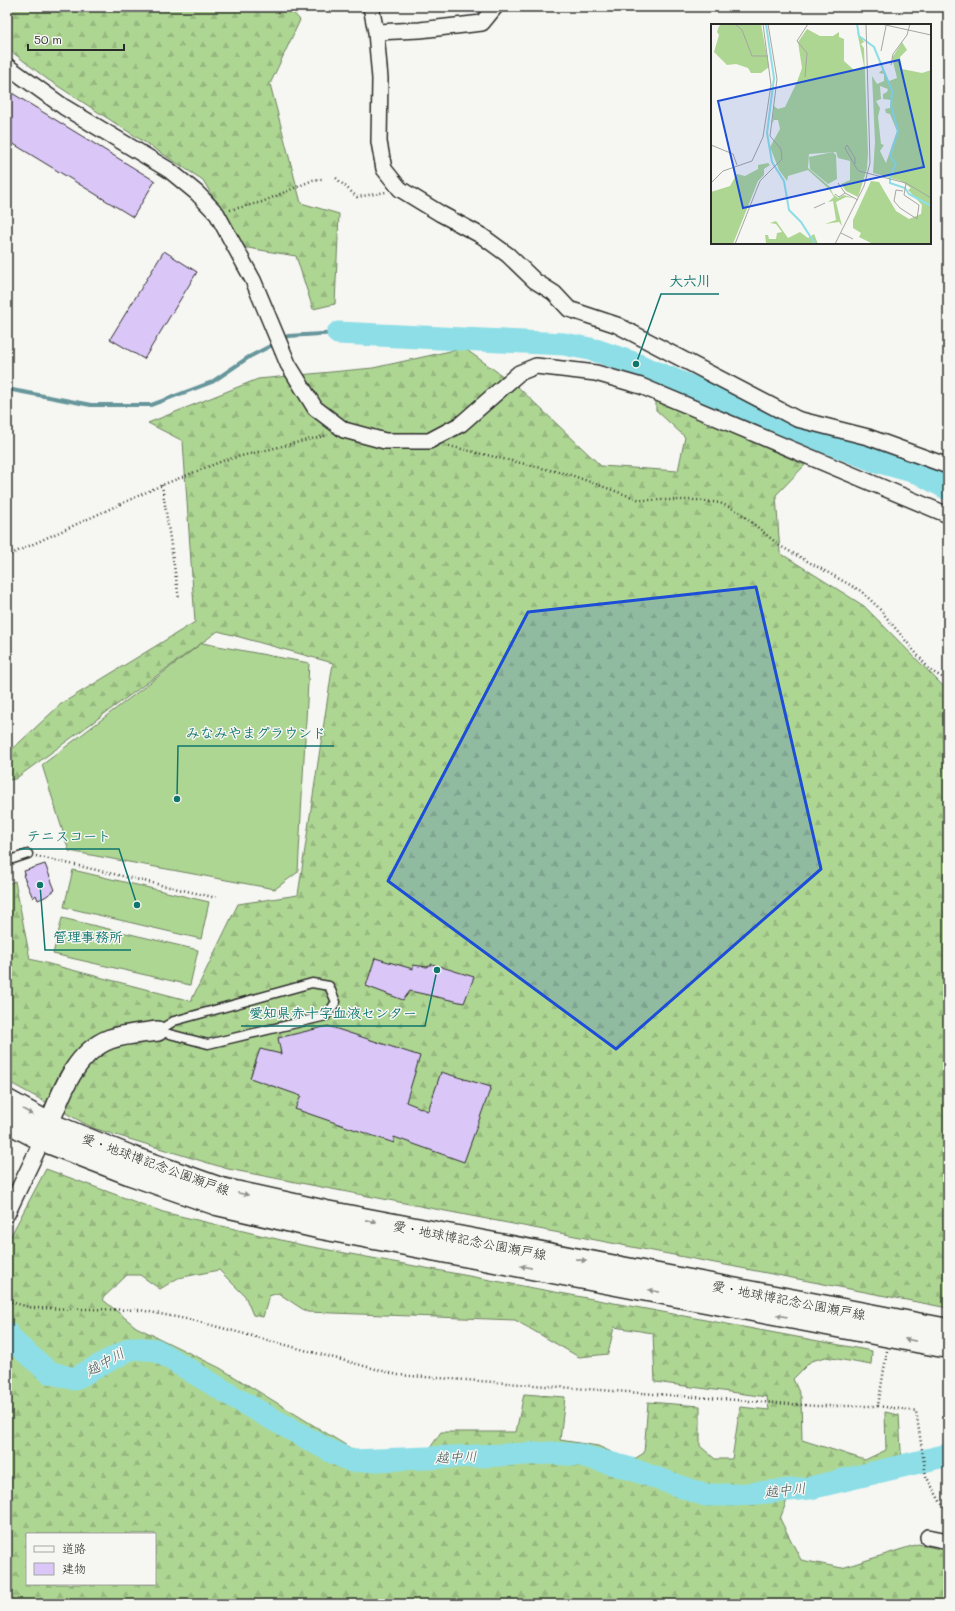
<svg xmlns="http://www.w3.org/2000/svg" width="955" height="1611" font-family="Mali,'Klee One',sans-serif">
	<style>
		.forest { fill: url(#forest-firs); stroke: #6c805f; fill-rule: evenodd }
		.pitch { fill: #aed693; stroke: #6c805f }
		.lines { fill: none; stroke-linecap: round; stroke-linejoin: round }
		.stream { stroke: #66969b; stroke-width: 4 }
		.river { stroke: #8ddee6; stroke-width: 23 }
		.building { fill: #dac7f8; stroke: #2b2b2b }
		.service-casing { stroke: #2b2b2b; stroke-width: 11 }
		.minor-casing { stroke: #2b2b2b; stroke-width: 18 }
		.tertiary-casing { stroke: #2b2b2b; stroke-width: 22 }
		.secondary-casing { stroke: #2b2b2b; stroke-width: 25 }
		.path { stroke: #2b2b2b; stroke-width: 2.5; stroke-dasharray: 1 3; stroke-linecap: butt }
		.service { stroke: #f6f6f2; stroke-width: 8 }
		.minor { stroke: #f6f6f2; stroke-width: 15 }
		.tertiary { stroke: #f6f6f2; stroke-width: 19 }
		.secondary { stroke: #f6f6f2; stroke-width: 22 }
		.oneway { fill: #90908e }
		.marked { fill: #1d4ed8; fill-opacity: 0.2; stroke: #1d4ed8; stroke-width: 3; stroke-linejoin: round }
		.labels { text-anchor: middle; stroke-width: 3; stroke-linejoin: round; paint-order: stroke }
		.street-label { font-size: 13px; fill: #2b2b2b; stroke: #f6f6f2 }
		.water-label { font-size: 14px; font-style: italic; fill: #44585a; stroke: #f6f6f2 }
		.inset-river { fill: none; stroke: #8ddee6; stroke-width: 2 }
		.inset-road { fill: none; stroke: #a5a5a2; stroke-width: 1 }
		.view { fill: #1d4ed8; fill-opacity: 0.15; stroke: #1d4ed8; stroke-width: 2 }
		.inset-edge { fill: none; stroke: #2b2b2b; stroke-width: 2 }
		.leader { fill: none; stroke: #0f766e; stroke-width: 1.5 }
		.callout-dot { fill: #0f766e; stroke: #f6f6f2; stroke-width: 1.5 }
		.callout-label { font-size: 14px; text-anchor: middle; font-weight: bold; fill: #0f766e; stroke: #f6f6f2; stroke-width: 3; stroke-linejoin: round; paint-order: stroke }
	</style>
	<defs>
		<pattern id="forest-firs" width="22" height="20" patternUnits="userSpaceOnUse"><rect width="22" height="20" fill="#aed693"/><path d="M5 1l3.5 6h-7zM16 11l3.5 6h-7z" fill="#96b87f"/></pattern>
	</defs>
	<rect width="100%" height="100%" fill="#f6f6f2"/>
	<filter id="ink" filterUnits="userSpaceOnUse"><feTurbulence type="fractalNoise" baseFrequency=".025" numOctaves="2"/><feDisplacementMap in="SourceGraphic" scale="8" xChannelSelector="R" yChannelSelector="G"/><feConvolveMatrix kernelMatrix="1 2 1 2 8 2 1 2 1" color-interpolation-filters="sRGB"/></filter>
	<g filter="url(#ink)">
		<path class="forest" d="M7 7H288L300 20 270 84 301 203 339 214 335 304 313 309 296 256 242 247 203 180 47 79 7 48Z
			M464 348 518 387 601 466 678 471 685 437 656 410V400L805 465 776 495 780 553 864 606 948 691V1308L228 1169 93 1128 7 1081V884L15 881 30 959 191 1001 238 904 298 895 333 663 218 631 15 779 7 780V754L61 704 195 622 183 441 148 423 258 379 373 368Z
			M46 1169 163 1212 302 1245 872 1351 871 1365 826 1357 811 1361 793 1379 801 1397 802 1440 865 1460 886 1450 885 1412 899 1415 901 1451 899 1463 793 1484 780 1519 801 1560 842 1568 918 1544 948 1551V1604H7V1243ZM219 1270 245 1296 253 1315 263 1317 269 1296 278 1293 307 1312 515 1320 579 1357 608 1354 614 1327 653 1333 655 1382 767 1397 769 1410 740 1407 732 1459H715L700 1446V1406L648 1402 644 1453 631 1461 598 1446 560 1440 565 1397 524 1394 516 1432H441L428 1451 357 1452 220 1368 136 1327 102 1299 127 1275H140L160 1289 178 1278ZM27 1534H155V1584H27Z"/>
		<path class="pitch" d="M202 643 309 663 298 872 275 889 69 851 42 765Z
			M73 870 209 902 201 939 64 907Z
			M62 918 198 950 190 985 53 954Z"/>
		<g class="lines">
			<path class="stream" d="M282 339 288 336 338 333
				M7 389 91 405H151L212 382 249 357 276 343"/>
			<path class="river" d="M338 333 564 344 595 350 636 364 776 422 876 461 919 473 948 489
				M7 1333 16 1344 49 1372 74 1379 132 1348 156 1350 249 1406 332 1452 352 1461 551 1453 580 1455 628 1468 705 1495H736L810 1488 948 1455"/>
		</g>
		<path class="building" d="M7 90 155 181 133 217 7 140Z
			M164 251 197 272 144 359 110 339Z
			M45 864 55 890 45 897 38 900 36 895 33 898 23 875 25 874 24 871Z
			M375 958 413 969V965L427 967 432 964 474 977 464 1003 410 991 403 1000 366 986Z
			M328 1026 420 1056 406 1102 428 1111 441 1072 491 1087 464 1162 394 1137V1143L295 1109 301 1096 250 1078 260 1049 281 1054 278 1038Z"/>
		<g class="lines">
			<defs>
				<path id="service" d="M7 861 28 854
					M312 983 329 986 336 1002 326 1016 208 1044 158 1031 174 1021Z"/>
				<path id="minor" d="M371 7 376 32 380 79 379 142 384 169 400 189 441 214 482 236 508 255 535 281 554 293 569 309 617 325 797 419 868 437 948 466
					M376 32 420 30 482 23 495 7
					M7 66 64 107 169 170 197 193 217 214 253 280 288 364 315 408 344 430 385 441H429L461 424 519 373 536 366 596 373 641 386 948 515
					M7 1214 46 1132
					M928 1537 948 1541"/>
				<path id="tertiary" d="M49 1124C61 1094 75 1052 110 1039 124 1034 143 1033 158 1031"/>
				<path id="secondary" d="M7 1101 49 1124 136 1159 221 1189 326 1212 948 1330
					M7 1121 43 1140 131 1174 217 1204 322 1228 432 1249 948 1347"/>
			</defs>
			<use href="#service" class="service-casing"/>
			<use href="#minor" class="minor-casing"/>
			<use href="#tertiary" class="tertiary-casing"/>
			<use href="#secondary" class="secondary-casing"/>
			<path class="path" d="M336 178 357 197 386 192
				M230 210 262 202 313 180 322 179
				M449 446 571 475 640 500H697L720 503 738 511 780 546 861 591 877 606 930 670 948 681
				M162 485 179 599
				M7 556 162 485 225 460 328 435
				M36 856 217 898
				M7 1301 33 1308 140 1310 196 1321 398 1375 817 1406H878L887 1351
				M878 1406 916 1411 926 1476 941 1503 948 1511"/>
			<use href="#service" class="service"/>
			<use href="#minor" class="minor"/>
			<use href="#tertiary" class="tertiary"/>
			<use href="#secondary" class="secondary"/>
		</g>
		<defs><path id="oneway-solid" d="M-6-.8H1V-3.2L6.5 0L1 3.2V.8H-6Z"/></defs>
		<g class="oneway">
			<use href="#oneway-solid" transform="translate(28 1112) rotate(30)"/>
			<use href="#oneway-solid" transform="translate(243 1194) rotate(12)"/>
			<use href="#oneway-solid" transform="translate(371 1221) rotate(11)"/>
			<use href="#oneway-solid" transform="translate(581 1260) rotate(11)"/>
			<use href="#oneway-solid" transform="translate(526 1267) rotate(-169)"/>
			<use href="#oneway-solid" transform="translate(654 1291) rotate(-169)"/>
			<use href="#oneway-solid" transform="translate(782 1316) rotate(-169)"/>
			<use href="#oneway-solid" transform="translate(910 1340) rotate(-169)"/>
		</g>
	</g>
	<path class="marked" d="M756 587 821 869 616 1049 388 881 528 612Z"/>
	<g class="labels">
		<g class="street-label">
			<text transform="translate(156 1164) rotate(20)" y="5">愛・地球博記念公園瀬戸線</text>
			<text transform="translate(470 1240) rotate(11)" y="5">愛・地球博記念公園瀬戸線</text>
			<text transform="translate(789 1300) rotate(11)" y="5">愛・地球博記念公園瀬戸線</text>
		</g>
		<g class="water-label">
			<text transform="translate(105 1362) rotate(-29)" y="5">越中川</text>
			<text transform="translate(456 1457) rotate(-2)" y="5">越中川</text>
			<text transform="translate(785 1490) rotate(-6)" y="5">越中川</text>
		</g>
	</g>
	<g transform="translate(711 24)">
		<rect width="220" height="220" fill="#f6f6f2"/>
		<path d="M11 0H50L58 43 50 49H40L37 44 25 40 16 41 3 28 8 11 6 8 8 2ZM96 5 109 12H122L128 8V13L133 15V37L143 46 153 42 146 7 153 18 150 20 153 24 157 129 156 145 147 173 135 167 130 160 139 156V137L127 134 125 128 98 130 97 144 119 163 122 170 127 174 133 171 143 174 135 173 125 178 131 202 128 198 114 200 125 196 122 177 117 178 123 173 118 165 97 146 77 152 76 157 68 146 59 123 69 105 67 96H63L61 100 63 82 67 85 74 83 86 58 91 44 87 18ZM191 18 196 26 189 33 191 45 211 49 220 46V220H162L148 213 150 209 142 204V196L160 157 168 158 185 187 198 195 210 190 211 181 197 166 200 164 190 157 162 149 164 118 161 52 166 60 173 57V50L168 49 171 46 178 57 186 54 181 34ZM169 62 177 65 176 68 172 70V75L180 76 179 84 174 85 175 89 179 90 186 107 175 139 169 127 173 121 170 120 167 93 169 84 165 77 170 75ZM57 139 59 141 53 145V151L47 157 22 220H0V168L19 162 26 150 34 152 47 145V141ZM65 197 77 214 89 208 97 214 103 210 107 220H48L55 219 54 211H57L58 215H65L66 209 71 208 65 200 59 199Z" fill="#aed693" fill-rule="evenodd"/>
		<path d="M122 128 125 131 126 155 117 160 99 145 98 133Z" fill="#aed693"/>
		<path class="inset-river" d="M55 0 63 54 56 109 61 138M146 0 148 12 163 23 181 67 180 82 187 107 179 132 185 140 179 152V159L194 164 198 170 220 182M61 138 73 157 78 186 90 198 104 220"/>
		<path class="inset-road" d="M24 0 31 6 41 32H57M73 0H92M170 0 220 11M170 27 175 2M180 41 182 30 196 11 199 0M94 53 96 29 86 17 97 0M0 121 22 130 26 141M144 140V134L136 121 134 124 146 145 148 147 195 159 220 174M0 159 12 147 41 137 52 113 60 61 52 0M127 159 134 169 147 176M192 167 185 166 183 177 189 184 206 195 208 181 193 171 195 159M124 170 128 173 134 169M103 184 114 179M130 209 142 215M24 220 49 157 71 135 70 125 59 112 66 55 57 0M124 220 153 162 159 139 155 0"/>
		<path class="view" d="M188 36 213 143 32 184 7 77Z"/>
		<rect width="220" height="220" class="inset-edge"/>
	</g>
	<path class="leader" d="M636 364L661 294H719M177 799L178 746H334M137 905L119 849H19M40 885L45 950H131M437 970L425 1026H241"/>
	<g class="callout-dot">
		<circle cx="636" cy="364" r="4"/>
		<circle cx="177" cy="799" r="4"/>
		<circle cx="137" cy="905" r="4"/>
		<circle cx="40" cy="885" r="4"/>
		<circle cx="437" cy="970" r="4"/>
	</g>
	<g class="callout-label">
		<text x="690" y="286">大六川</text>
		<text x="256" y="738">みなみやまグラウンド</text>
		<text x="69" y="841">テニスコート</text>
		<text x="88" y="942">管理事務所</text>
		<text x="333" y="1018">愛知県赤十字血液センター</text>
	</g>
	<rect width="955" height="1611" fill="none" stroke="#f6f6f2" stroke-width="24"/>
	<rect x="12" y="12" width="931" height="1587" fill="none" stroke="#2b2b2b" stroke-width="1.5" filter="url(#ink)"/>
	<rect x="26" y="1533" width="130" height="52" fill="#f6f6f2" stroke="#a5a5a2"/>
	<rect x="34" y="1546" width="20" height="6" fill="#f6f6f2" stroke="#a5a5a2"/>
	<text x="62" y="1553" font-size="12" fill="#2b2b2b">道路</text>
	<rect x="34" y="1563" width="20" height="12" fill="#dac7f8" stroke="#a5a5a2"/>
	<text x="62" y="1573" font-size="12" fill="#2b2b2b">建物</text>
	<path d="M28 44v6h96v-6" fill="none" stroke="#2b2b2b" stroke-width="2"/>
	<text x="34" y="44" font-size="12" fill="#2b2b2b" stroke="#f6f6f2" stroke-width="3" paint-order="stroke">50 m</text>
</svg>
